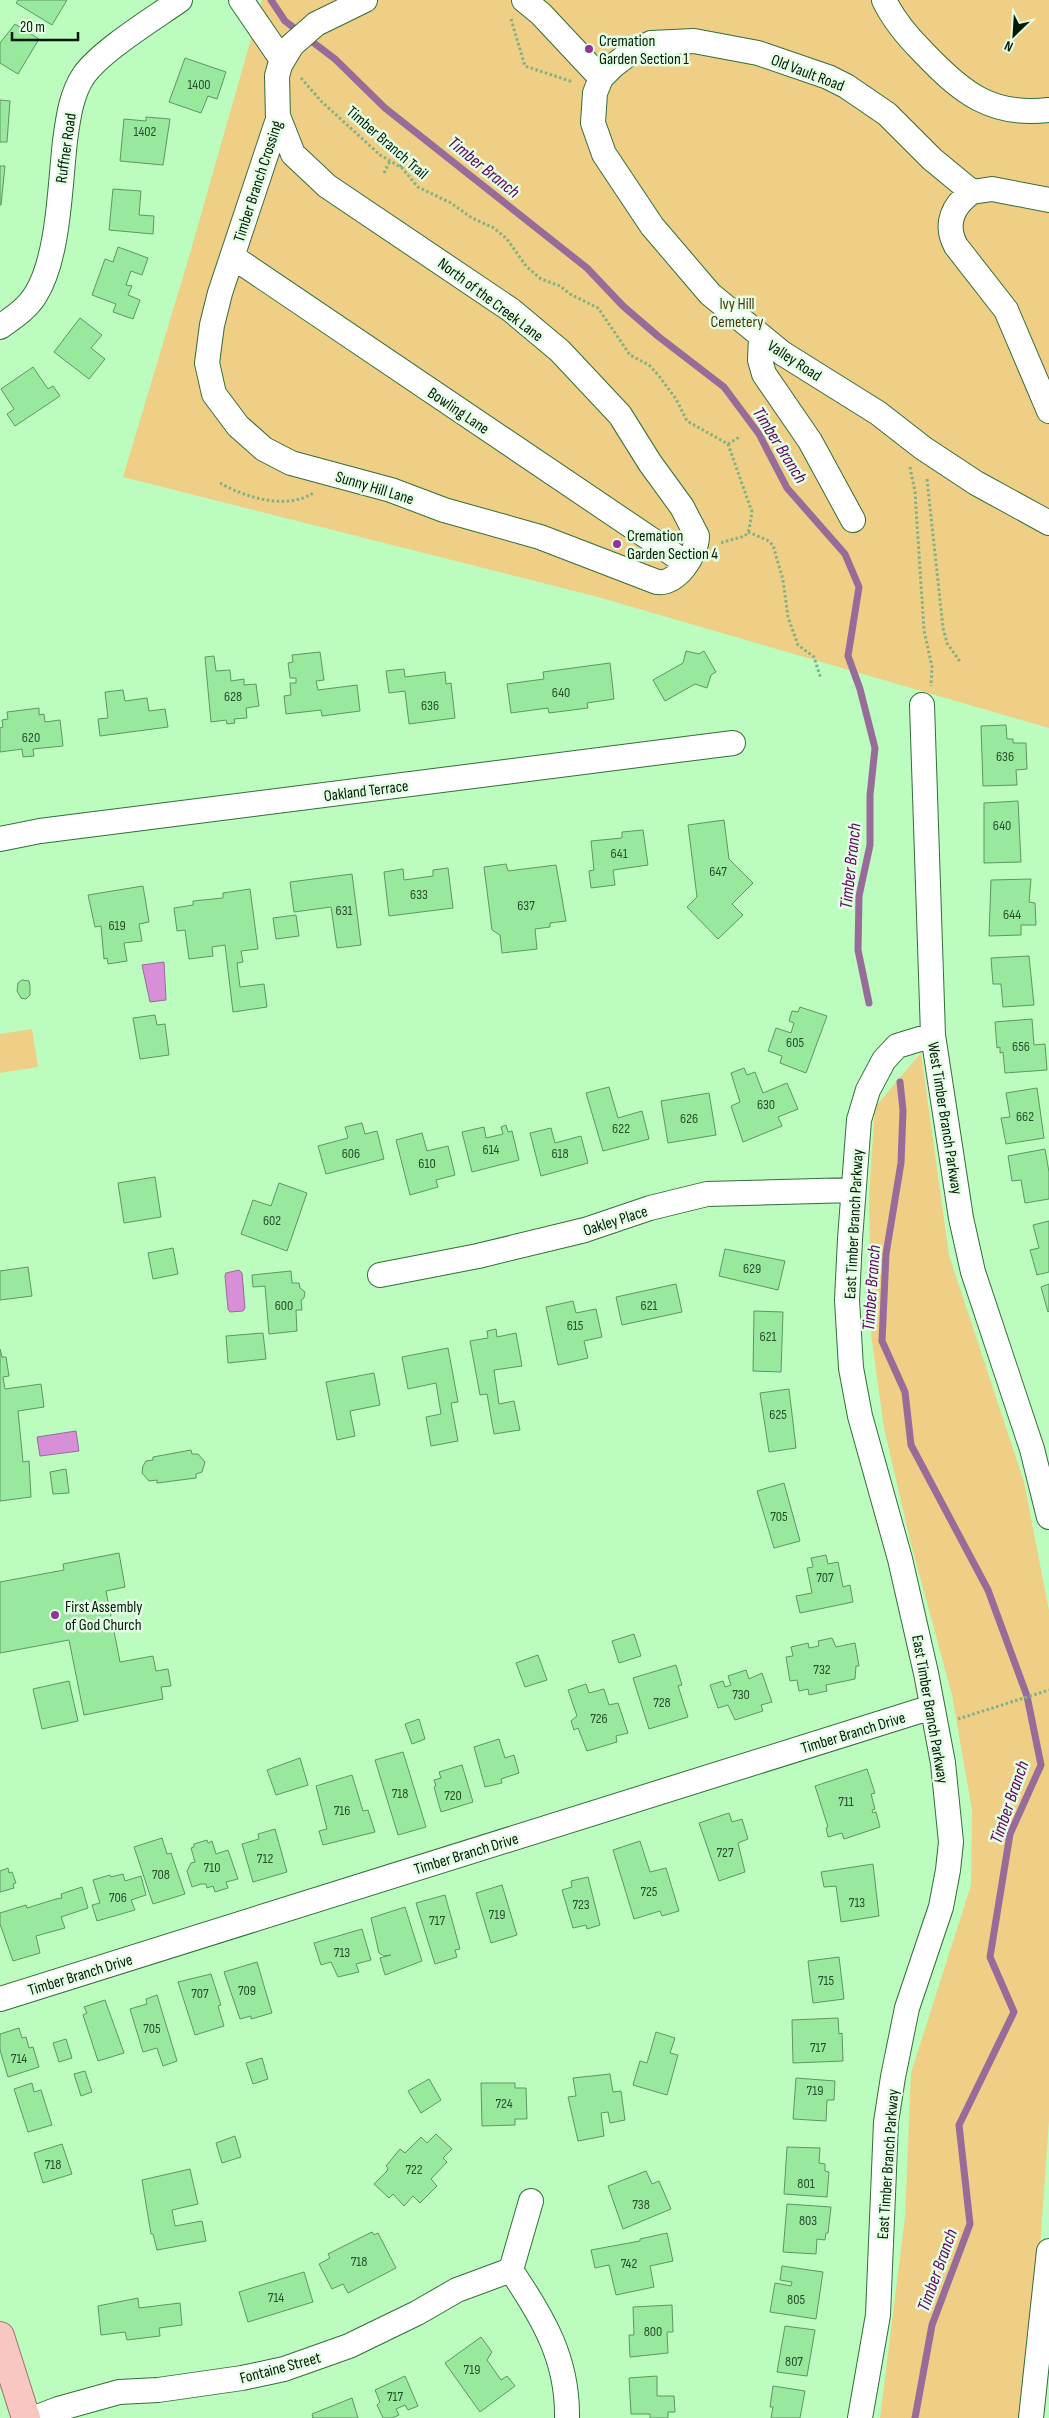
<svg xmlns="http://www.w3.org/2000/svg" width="1049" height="2418" font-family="'Sofia Sans Condensed',sans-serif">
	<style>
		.green { fill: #efce86 }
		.water { fill: #d78fd8; stroke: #976c99 }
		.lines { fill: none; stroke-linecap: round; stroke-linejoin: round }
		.stream { stroke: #976c99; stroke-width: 7 }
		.building { fill: #98e89e; stroke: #5b9860 }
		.minor-casing { stroke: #326e39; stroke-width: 26 }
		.major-casing { stroke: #a07366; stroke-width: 30 }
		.path { stroke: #80b283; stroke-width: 3; stroke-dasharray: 2.5 2.5; stroke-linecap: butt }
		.minor { stroke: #fff; stroke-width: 24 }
		.major { stroke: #f9c7c2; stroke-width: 28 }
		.poi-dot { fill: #953299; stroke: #e5ffe6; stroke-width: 2 }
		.labels { text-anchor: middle; stroke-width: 5; stroke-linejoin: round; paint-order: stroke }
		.number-label { font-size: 14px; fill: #284e2c }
		.poi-label { font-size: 16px; fill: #031b06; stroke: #e5ffe6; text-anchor: start }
		.street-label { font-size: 16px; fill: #031b06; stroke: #e5ffe6 }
		.park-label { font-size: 16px; fill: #49380b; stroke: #e5ffe6 }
		.water-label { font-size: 18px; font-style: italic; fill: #600264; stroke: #e5ffe6 }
	</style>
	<rect width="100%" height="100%" fill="#bcfcbf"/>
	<path class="green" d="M262 0H1049V728L598 597 123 477 191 250Z
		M32 1029 38 1067 0 1073V1034Z
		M921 1053 949 1255 1024 1482 1049 1611V2120L1031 2374 1022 2418H880L905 2217 911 2073 971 1885 972 1810 952 1695 910 1540 884 1428 871 1334 869 1194 875 1107Z"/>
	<path class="water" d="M164 962 166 1000 150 1002 142 965Z
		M239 1270 242 1273 245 1308 243 1311 230 1312 228 1309 225 1276 226 1273Z
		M76 1431 79 1451 40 1456 37 1437Z"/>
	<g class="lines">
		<path class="stream" d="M271 0 285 21 335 59 385 108 587 268 623 306 659 337 724 387 759 434 787 488 845 554 859 587 848 656 860 689 875 748 870 795V845L859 896 858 950 869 1003
			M900 1082 903 1110 901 1163 886 1254 882 1341 905 1392 911 1445 988 1590 1027 1696 1041 1765 1010 1834 990 1957 1014 2012 959 2125 970 2224 932 2325 915 2418"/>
	</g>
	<path class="building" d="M18 0H67L52 25 16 3Z
		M15 24 39 39 18 74 0 63V43Z
		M185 58 226 72 217 99 208 96 201 113 169 102Z
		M0 100 10 101 7 142H0Z
		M146 117 170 119 163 165 120 161 124 119 146 121Z
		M0 166H5L1 205H0Z
		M113 189 141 191 139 215 154 216 153 234 109 230Z
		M118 247 148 258 142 275 131 271 126 285 132 286 128 295 140 300 133 319 113 312 116 304 92 295 105 259 113 262Z
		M80 318 102 335 91 348 105 359 89 379 54 352Z
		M33 367 48 389 53 386 60 396 15 426 7 414 14 409 1 389Z
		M686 651 699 654 704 651 716 672 711 675 707 688 695 684 665 701 653 680 683 663Z
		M320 652 324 680 316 681 318 690 357 685 360 711 322 716 321 710 286 714 284 696 291 695 290 683H296V678H290L288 663 293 662 292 655Z
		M214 656 216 671 230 670 231 681 244 679V685L256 684 259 706 246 708 247 718 234 719 235 723 227 724 226 720 211 722 205 657Z
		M610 663 614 699 587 703 588 708 549 713 548 708 511 713 507 684 544 679 543 672Z
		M404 669 405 677 445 672 446 684 451 683 455 718 409 724 405 691 389 693 386 671Z
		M123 690 125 701 147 698 149 711 165 709 168 727 100 736 98 719 108 718 105 692Z
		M39 708V715L44 714 45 722 60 720 63 746 33 749 34 756 23 757 22 749 0 752V728L3 727 2 720 8 719 7 712Z
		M1006 725 1007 739H1013V743H1026L1027 769 1016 770 1017 785 983 786 981 726Z
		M1018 801 1021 862 984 863V803Z
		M724 820 729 859 753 883 732 904 743 915 718 939 687 907 697 897 688 825Z
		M643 830 648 865 613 870 615 885 591 888 589 871 594 870 591 841 622 838V832Z
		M506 864 508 871 556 865 566 921 550 923V927L535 929 537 949 502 953 500 935 492 930 484 867Z
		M448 868 453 908 389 916 384 872 403 869 404 880 433 876V870Z
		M352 874 361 945 337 948 331 907 294 912 290 882Z
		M1031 879 1029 902 1035 903 1036 925H1021V935L989 936 991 880Z
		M143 886 149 922 139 924 142 941 124 943 127 961 108 964 107 958 104 959 101 926 95 927 88 895Z
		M250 889 258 949 241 951 243 962 237 963 240 987 264 984 267 1007 233 1012 225 945 212 947 213 956 189 959 185 930 177 931 174 908 193 905V901L223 898V893Z
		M296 915 299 936 276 939 273 918Z
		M1029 956 1034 1005 1003 1007 1001 984H993L991 958Z
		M22 980 29 981 30 986V995L26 999 21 998 17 991 18 983Z
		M800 1007 827 1016 806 1073 780 1063 782 1056 768 1051 776 1028 791 1033 794 1023 789 1021 792 1011 798 1012Z
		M155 1015 157 1025 165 1024 169 1055 140 1059 133 1018Z
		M1032 1019 1034 1045 1045 1044 1047 1070 1005 1073 1003 1052 1000 1053V1047L997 1048 995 1022Z
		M744 1068 747 1075 755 1072 763 1093 787 1083 798 1109 778 1117 782 1126 743 1142 731 1106 740 1102 731 1073Z
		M609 1087 618 1118 642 1111 649 1139 603 1151 586 1093Z
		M1037 1088 1044 1138 1006 1144 1001 1118 1010 1117 1006 1093Z
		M709 1093 716 1135 668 1143 661 1101Z
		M362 1123 365 1134 377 1131 384 1159 326 1174 318 1146 348 1138 345 1127Z
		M506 1125 508 1132 512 1131 519 1160 472 1172 462 1132 484 1127 486 1138 503 1134 501 1127Z
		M551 1128 555 1143 581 1136 588 1163 541 1176 530 1133Z
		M422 1133 427 1151 448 1146 455 1175 436 1180 438 1187 410 1195 396 1140Z
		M1045 1149 1049 1172V1199L1025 1203 1021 1180 1012 1181 1008 1156Z
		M155 1177 161 1217 124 1223 118 1183Z
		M279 1183 307 1193 287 1251 241 1234 253 1200 271 1206Z
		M1049 1221V1272L1037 1275 1030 1250 1039 1248 1033 1225Z
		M173 1248 178 1274 153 1279 148 1253Z
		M725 1249 785 1261 778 1290 719 1276Z
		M28 1267 32 1296 0 1300V1271Z
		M291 1271 292 1283H299L300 1288 305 1292 304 1298 301 1300 302 1310H296L297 1331 269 1334 265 1286 253 1287 252 1275Z
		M676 1284 682 1312 622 1325 616 1297Z
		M1049 1284V1311L1048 1312 1041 1287Z
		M573 1301 576 1313 596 1309 602 1337 584 1341 588 1358 558 1365 546 1307Z
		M754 1311 783 1312 781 1372 753 1371Z
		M496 1329 497 1337 516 1333 522 1366 494 1370 499 1404 514 1401 520 1430 494 1434 487 1394 480 1395 470 1341 488 1338 487 1331Z
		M263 1333 266 1359 228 1363 226 1336Z
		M448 1348 458 1402 451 1403 458 1441 431 1446 426 1417 441 1414 436 1383 408 1389 402 1357Z
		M0 1349 2 1357H6L9 1376 3 1377 5 1389 41 1384 44 1407 18 1411 23 1462 29 1461 31 1497 0 1501Z
		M374 1373 380 1405 350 1411 355 1436 337 1440 326 1382Z
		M789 1389 796 1448 769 1452 760 1393Z
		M191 1450 192 1454H198L205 1462 202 1472 196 1474V1478L157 1483V1480L149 1481 142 1473 143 1466 146 1461 153 1460V1457Z
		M66 1469 69 1493 53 1494 50 1472Z
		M784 1483 800 1541 774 1548 757 1491Z
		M119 1553 125 1587 106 1591 120 1662 153 1656 156 1671 168 1669 171 1686 161 1687 163 1699 84 1715 69 1640 0 1653V1582L64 1570 63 1564Z
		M826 1555 828 1564 838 1562 843 1587 850 1585 853 1602 800 1613 796 1596 812 1593 807 1568 813 1567 811 1558Z
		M634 1634 641 1656 619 1663 612 1641Z
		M832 1638 836 1647 855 1643 859 1666H856L855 1679 826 1685 827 1691 809 1695 808 1689 799 1691 797 1680 790 1681 786 1657 793 1656 791 1647 808 1643 809 1648 819 1646 818 1641Z
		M538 1655 547 1680 525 1687 516 1663Z
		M676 1665 682 1685 678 1686 688 1717 649 1729 633 1678Z
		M746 1670 749 1679 762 1673 772 1702 761 1705 763 1711 735 1720 728 1705 718 1708 710 1685 723 1681 725 1687 731 1685 728 1676Z
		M69 1681 78 1721 42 1729 33 1689Z
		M586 1684 589 1693 604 1689 609 1705 618 1703 628 1733 616 1736 617 1742 587 1751 578 1728 574 1730 571 1721 577 1716 568 1690Z
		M419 1719 425 1739 412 1744 405 1724Z
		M499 1739 505 1758 514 1755 519 1773 501 1779 502 1783 485 1787 474 1747Z
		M403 1752 426 1827 398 1835 375 1760Z
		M300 1758 308 1785 276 1795 267 1770Z
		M462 1765 473 1802 441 1812 434 1787 436 1786 434 1780 441 1778 439 1772Z
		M867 1769 875 1793 871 1794 875 1809 872 1810 873 1813 876 1812 880 1827 844 1839 842 1833 828 1837 826 1828 828 1827 815 1786Z
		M352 1775 363 1811 368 1810 375 1832 323 1845 319 1831 327 1829 316 1786Z
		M729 1813 732 1822 742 1819 748 1839 738 1843 745 1872 719 1881 699 1823Z
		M275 1829 287 1872 253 1882 242 1844 259 1839 258 1834Z
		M162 1838 167 1854 171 1853 185 1894 153 1904 134 1847Z
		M207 1840 208 1843 212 1841 216 1854 228 1850 238 1879 226 1882 228 1888 215 1892 213 1886 207 1888 206 1884H201L192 1887 187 1871 191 1863 195 1862 191 1848 194 1847V1844Z
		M640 1841 650 1872 666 1868 679 1911 662 1916 660 1911 634 1919 613 1850Z
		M873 1864 879 1916 841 1922 836 1886 824 1887 821 1872Z
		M8 1868 9 1873 12 1872 16 1883 13 1884 14 1888 0 1892V1871Z
		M123 1874 125 1881 141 1876 146 1895 131 1900 135 1910 97 1921 92 1905 100 1903 93 1880 110 1875 111 1877Z
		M588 1877 600 1925 587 1929 586 1925 573 1928 562 1890 572 1887 571 1881Z
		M502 1885 517 1935 491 1943 476 1893Z
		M82 1887 88 1908 61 1917 65 1928 36 1936 40 1953 13 1961 0 1924V1913L26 1905 27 1908 56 1899 62 1898 61 1894Z
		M445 1895 460 1949 455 1950 457 1957 435 1964 416 1903Z
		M405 1907 422 1961 385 1975 380 1958 391 1955 384 1956 379 1953 371 1918Z
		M362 1929 371 1960 356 1964 359 1972 338 1977 331 1962 321 1965 314 1943Z
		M839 1957 844 1999 813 2003 808 1961Z
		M257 1962 272 2013 251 2019V2016L240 2019 224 1972Z
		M211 1974 221 2005 218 2006 224 2026 195 2035 178 1982Z
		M157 1995 177 2061 163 2066 157 2048 143 2052 130 2009 147 2004 146 1999Z
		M105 2000 124 2053 98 2061 83 2015 87 2013 84 2007Z
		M838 2018 839 2034 842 2033 843 2061 793 2063 792 2020Z
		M19 2028 22 2038 26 2037 29 2048 33 2047 39 2067 8 2077 0 2050V2034Z
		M656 2032 675 2038 670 2053 678 2055 667 2095 633 2085 640 2061 647 2063Z
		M66 2039 72 2058 59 2062 53 2043Z
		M262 2058 268 2079 253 2084 246 2063Z
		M85 2071 92 2092 81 2096 74 2074Z
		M610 2074 613 2092 621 2091 625 2120 610 2123 608 2112 601 2113 604 2136 578 2141 568 2097 576 2096 573 2078Z
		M796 2078 835 2081 834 2100H827L826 2121 793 2119Z
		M429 2079 441 2100 421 2113 408 2091Z
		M32 2083 34 2092 41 2090 52 2125 28 2132 14 2089Z
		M481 2083H515V2088H526L527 2119H515V2125L482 2126Z
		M436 2134 452 2149 443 2158 447 2162 431 2179 437 2186 420 2203 413 2196 404 2206 393 2194 389 2198 374 2184 387 2171 388 2168 386 2166 400 2149 405 2153 421 2137 427 2143Z
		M235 2136 241 2157 222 2163 216 2143Z
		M62 2144 72 2174 43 2183 34 2153Z
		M787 2147 820 2148 819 2163 825 2164V2171L829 2172 827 2197 784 2194Z
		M190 2169 198 2204 172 2210 175 2226 202 2221 206 2241 157 2250 153 2234H151L142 2180Z
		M646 2171 652 2184 659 2181 671 2209 623 2229 608 2186Z
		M787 2204 831 2207 828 2233H826L825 2240 817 2239 816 2254 783 2252Z
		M372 2232 374 2235 378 2233 396 2268 348 2293 343 2284 332 2289 319 2264 330 2258 328 2254Z
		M667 2233 673 2261 650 2266 654 2287 616 2295 609 2265 595 2268 591 2250 640 2241V2239Z
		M782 2266 823 2272 816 2319 770 2312 775 2283 791 2286 792 2282 780 2280Z
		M304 2272 313 2302 248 2322 239 2292Z
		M138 2298 139 2308 180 2303 182 2325 159 2328 160 2336 127 2340 125 2332 101 2335 98 2306Z
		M672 2305 673 2332H667L668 2353 630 2357 629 2335H634L633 2307Z
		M785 2326 815 2330 807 2376 777 2372Z
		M481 2337 492 2352 487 2360 501 2380 507 2376 515 2386 480 2412 445 2363Z
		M405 2376 418 2406 408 2410 405 2405 396 2409 399 2415 392 2418H383L377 2405 380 2402 375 2390Z
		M657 2376V2396H674L675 2412H668V2418H650V2414H631L629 2378Z
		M773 2386 805 2391 800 2418H771L773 2407H770Z
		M352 2398 358 2418H313L312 2414Z"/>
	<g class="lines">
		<defs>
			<path id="minor" d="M241 0 282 60
				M524 0 541 14 601 78
				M884 0C893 19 908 37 923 52 961 92 991 117 1049 110
				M278 116 293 154 327 186 511 310 560 351 620 415 650 463 682 507 697 536C697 554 677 585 657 582L540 537 444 510 391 490 291 463 264 449 238 426 214 394 207 363 212 325 220 293 278 119 277 76 280 65 292 45 316 24 365 0
				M972 192C953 205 944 224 956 246L1006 310 1049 411
				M1049 200 992 189 972 192 932 159 887 114 846 86 828 77 758 53 694 41 651 43 630 53 613 66 601 78 595 93 593 123 604 154 652 226 710 294 782 353 878 413 923 448 976 483 1049 523
				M233 257 686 563
				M0 327C13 318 28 308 36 294 59 257 60 184 65 141 68 119 71 94 84 75 102 50 153 19 180 0
				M761 337 760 360 764 374 810 441 853 520
				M922 705 933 1035 961 1218 973 1272 1032 1449 1049 1517
				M0 839 40 831 733 743
				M380 1275 478 1256 585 1230 650 1208 707 1194 853 1190
				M0 1999 932 1707
				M511 2270C543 2319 568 2358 567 2418
				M35 2418 58 2409 119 2392 158 2390 242 2378 284 2369 349 2346 417 2313 457 2290 511 2270 531 2201
				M860 2418 878 2315 886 2122 893 2077 907 2008 941 1907 948 1870 951 1842 943 1763 926 1673 900 1559 860 1416 851 1368 847 1300 850 1239 859 1120 868 1090 884 1060 897 1046 933 1035
				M1031 2418 1049 2251"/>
			<path id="major" d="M0 2336 26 2418"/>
		</defs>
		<use href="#minor" class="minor-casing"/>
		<use href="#major" class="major-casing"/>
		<path class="path" d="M511 19 525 66 573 82
			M301 78 321 101 380 155 402 168 418 187 451 203 472 218 494 228 507 239 526 266 541 279 560 286 570 294 598 308 630 355 649 365 659 376 676 399 687 421 728 444 752 512 749 530 745 536 720 543
			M400 167 409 155
			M384 173 390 161
			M728 444 741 436
			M910 467 915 492 924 630 932 667 931 686
			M927 479 943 628 947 643 961 663
			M220 483C246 498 287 510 313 493
			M748 532 767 540 773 545 783 580 788 617 798 645 814 657 821 679
			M958 1719 1049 1690"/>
		<use href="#minor" class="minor"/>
		<use href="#major" class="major"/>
	</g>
	<g class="poi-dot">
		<circle cx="589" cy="49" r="5"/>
		<circle cx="617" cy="544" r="5"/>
		<circle cx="55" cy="1615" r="5"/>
	</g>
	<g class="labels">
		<g class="number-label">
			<text x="199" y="89">1400</text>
			<text x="145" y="136">1402</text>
			<text x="561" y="697">640</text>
			<text x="233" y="701">628</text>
			<text x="430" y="710">636</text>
			<text x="31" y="742">620</text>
			<text x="1005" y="761">636</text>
			<text x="1002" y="830">640</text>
			<text x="619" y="858">641</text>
			<text x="718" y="876">647</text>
			<text x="419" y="899">633</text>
			<text x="526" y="910">637</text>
			<text x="344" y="915">631</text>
			<text x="1012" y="919">644</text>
			<text x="117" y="930">619</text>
			<text x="795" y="1047">605</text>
			<text x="1021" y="1051">656</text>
			<text x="766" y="1109">630</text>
			<text x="1025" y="1121">662</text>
			<text x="689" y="1123">626</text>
			<text x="621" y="1133">622</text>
			<text x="491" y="1154">614</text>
			<text x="351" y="1158">606</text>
			<text x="560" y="1158">618</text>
			<text x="427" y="1168">610</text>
			<text x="272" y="1225">602</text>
			<text x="752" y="1273">629</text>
			<text x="284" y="1310">600</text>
			<text x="649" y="1310">621</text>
			<text x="575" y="1330">615</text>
			<text x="768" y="1341">621</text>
			<text x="778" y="1419">625</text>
			<text x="779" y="1521">705</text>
			<text x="825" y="1582">707</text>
			<text x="822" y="1674">732</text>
			<text x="741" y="1699">730</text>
			<text x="662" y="1707">728</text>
			<text x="599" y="1723">726</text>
			<text x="400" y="1798">718</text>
			<text x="453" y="1800">720</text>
			<text x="846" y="1806">711</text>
			<text x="342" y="1815">716</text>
			<text x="725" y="1857">727</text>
			<text x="265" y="1863">712</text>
			<text x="212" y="1872">710</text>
			<text x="161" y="1879">708</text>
			<text x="649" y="1896">725</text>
			<text x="118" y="1902">706</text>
			<text x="857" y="1907">713</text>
			<text x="581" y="1909">723</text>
			<text x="497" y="1919">719</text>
			<text x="437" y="1925">717</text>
			<text x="342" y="1957">713</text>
			<text x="826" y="1985">715</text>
			<text x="247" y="1995">709</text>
			<text x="200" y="1998">707</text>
			<text x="152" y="2033">705</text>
			<text x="818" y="2052">717</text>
			<text x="19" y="2063">714</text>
			<text x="815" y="2095">719</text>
			<text x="504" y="2108">724</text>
			<text x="53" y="2169">718</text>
			<text x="414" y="2174">722</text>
			<text x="806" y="2188">801</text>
			<text x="641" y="2209">738</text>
			<text x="808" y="2225">803</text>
			<text x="359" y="2266">718</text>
			<text x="629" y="2268">742</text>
			<text x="276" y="2302">714</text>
			<text x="796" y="2304">805</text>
			<text x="653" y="2336">800</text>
			<text x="794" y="2366">807</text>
			<text x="472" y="2374">719</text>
			<text x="395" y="2401">717</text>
		</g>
		<g class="poi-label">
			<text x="599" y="46">Cremation<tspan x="599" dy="18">Garden Section 1</tspan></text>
			<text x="627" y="541">Cremation<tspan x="627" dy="18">Garden Section 4</tspan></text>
			<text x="65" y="1612">First Assembly<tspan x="65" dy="18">of God Church</tspan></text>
		</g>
		<g class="street-label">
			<text transform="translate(808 72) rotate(21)" y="6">Old Vault Road</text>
			<text transform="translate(388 142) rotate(41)" y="6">Timber Branch Trail</text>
			<text transform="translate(65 148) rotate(-82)" y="6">Ruffner Road</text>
			<text transform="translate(257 181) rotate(-72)" y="6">Timber Branch Crossing</text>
			<text transform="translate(491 299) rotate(37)" y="6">North of the Creek Lane</text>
			<text transform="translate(795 360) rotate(33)" y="6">Valley Road</text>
			<text transform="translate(459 410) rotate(34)" y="6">Bowling Lane</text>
			<text transform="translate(375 487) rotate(17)" y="6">Sunny Hill Lane</text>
			<text transform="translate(366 790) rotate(-7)" y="6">Oakland Terrace</text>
			<text transform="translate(946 1118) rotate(81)" y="6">West Timber Branch Parkway</text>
			<text transform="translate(615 1220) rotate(-18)" y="6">Oakley Place</text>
			<text transform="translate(853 1224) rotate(-87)" y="6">East Timber Branch Parkway</text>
			<text transform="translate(931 1709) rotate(80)" y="6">East Timber Branch Parkway</text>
			<text transform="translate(853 1732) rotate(-17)" y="6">Timber Branch Drive</text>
			<text transform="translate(466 1853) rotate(-17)" y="6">Timber Branch Drive</text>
			<text transform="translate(80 1974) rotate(-17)" y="6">Timber Branch Drive</text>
			<text transform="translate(887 2164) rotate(-86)" y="6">East Timber Branch Parkway</text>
			<text transform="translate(280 2367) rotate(-15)" y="6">Fontaine Street</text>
		</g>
		<g class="park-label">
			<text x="737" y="309">Ivy Hill<tspan x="737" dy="18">Cemetery</tspan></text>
		</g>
		<g class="water-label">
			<text transform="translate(484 167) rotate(39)" y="6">Timber Branch</text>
			<text transform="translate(780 445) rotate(58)" y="6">Timber Branch</text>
			<text transform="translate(850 866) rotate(-84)" y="6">Timber Branch</text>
			<text transform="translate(871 1288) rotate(-86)" y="6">Timber Branch</text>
			<text transform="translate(1009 1802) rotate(-71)" y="6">Timber Branch</text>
			<text transform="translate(937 2270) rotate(-70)" y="6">Timber Branch</text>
		</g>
	</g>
	<g transform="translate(1014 35) rotate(205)" stroke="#e5ffe6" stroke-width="4" paint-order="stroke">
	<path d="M0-4L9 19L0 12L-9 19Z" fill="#031b06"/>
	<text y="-8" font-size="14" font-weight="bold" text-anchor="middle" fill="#031b06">N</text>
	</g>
	<path d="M12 32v8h66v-8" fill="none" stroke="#031b06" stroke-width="2.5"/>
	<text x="20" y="32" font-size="15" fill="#031b06" stroke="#e5ffe6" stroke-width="4" paint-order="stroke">20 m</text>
</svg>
